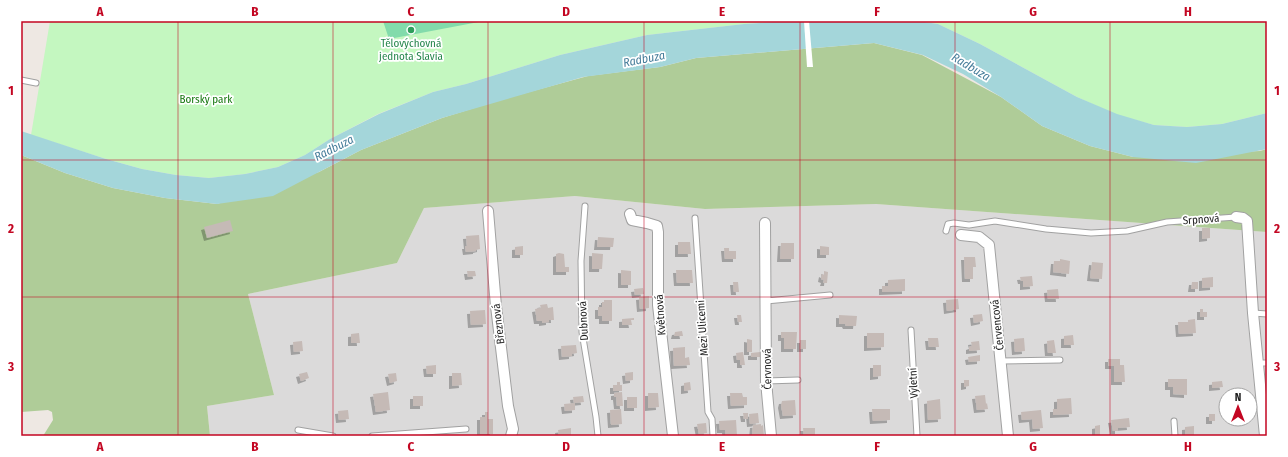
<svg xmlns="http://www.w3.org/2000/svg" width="1288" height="457" font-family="'Fira Sans Condensed',sans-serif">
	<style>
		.residential { fill: #dbdada; fill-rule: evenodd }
		.forest { fill: #afcc98 }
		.park { fill: #c4f7c0 }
		.pitch { fill: #82dbab }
		.water { fill: #a4d6da }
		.pier { fill: #fff }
		.building { fill: #c5bab6; filter: url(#shadow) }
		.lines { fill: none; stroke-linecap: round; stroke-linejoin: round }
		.service-casing { stroke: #a1a1a1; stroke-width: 7 }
		.minor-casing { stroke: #a1a1a1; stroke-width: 12 }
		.service { stroke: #fff; stroke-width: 5 }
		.minor { stroke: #fff; stroke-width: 10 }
		.grid { fill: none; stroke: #c30622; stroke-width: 1; stroke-opacity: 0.55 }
		.leisure-dot { fill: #2e9e5b; stroke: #fff; stroke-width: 1.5 }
		.labels { text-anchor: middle; stroke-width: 3.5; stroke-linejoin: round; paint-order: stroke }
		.leisure-label { font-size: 11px; fill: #27864d; stroke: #fff }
		.park-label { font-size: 11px; fill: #15770e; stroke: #fff }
		.street-label { font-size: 11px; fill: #1d1d1d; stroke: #fff }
		.water-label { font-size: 12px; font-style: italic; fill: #467d9a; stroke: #fff }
		.neatline { fill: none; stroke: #c30622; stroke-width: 1.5 }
		.grid-label { font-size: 13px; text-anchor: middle; font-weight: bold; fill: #c30622 }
	</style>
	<defs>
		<filter id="shadow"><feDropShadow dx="-3" dy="3" stdDeviation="0" flood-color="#0004"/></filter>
	</defs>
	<rect width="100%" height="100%" fill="#eee8e3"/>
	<path class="residential" d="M575 196 705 209 876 204 1267 232V436H210L207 406 274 395 248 294 397 263 424 208ZM1226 395H1250V419H1226Z"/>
	<path class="forest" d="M874 43 922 55 1001 97 1042 126 1090 146 1133 157 1260 151 1267 149V232L876 204 705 209 575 196 424 208 397 263 248 294 274 395 207 406 210 436H43L53 420 52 412 48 410 21 412V155L65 173 113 188 165 198 217 204 319 172 361 150 442 118 500 100 588 76 660 67 696 58Z"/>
	<path class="park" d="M50 21H788L744 24 647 35 560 55 466 84 433 92 378 114 330 139 305 155 278 167 245 174 209 178 176 175 142 169 106 159 31 135Z
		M918 21H1267V113L1222 124 1187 127 1154 125 1117 115 1077 97 980 44 938 24Z"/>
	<path class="pitch" d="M383 21H484L389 39Z"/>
	<path class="water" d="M788 21H918L938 24 980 44 1077 97 1117 114 1154 125 1187 127 1222 124 1267 113V149L1196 163 1133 157 1090 146 1042 126 1001 97 963 74 923 55 874 43 696 58 660 67 583 77 442 118 361 150 273 196 217 204 165 198 113 188 65 173 21 155V131L106 159 142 169 176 175 209 178 245 174 278 167 305 155 330 139 379 114 433 92 466 84 560 55 647 35 744 24Z"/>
	<path class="pier" d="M804 21H809L813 67H807Z"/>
	<path class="building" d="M230 220 233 231 207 238 204 227Z
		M1202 228H1210V238L1202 239Z
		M479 235 480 249 476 250V251L466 252 465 246H467L466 236Z
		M598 237 614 238 613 247H597Z
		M678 242H690L691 254H678Z
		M781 243H794V259H780Z
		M523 246V255H515V247Z
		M820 246 829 247V255H820Z
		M724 248H729V251H736V259H725Z
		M559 253 564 254 565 267H569V272H556V254Z
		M592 253 603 254 602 269H592Z
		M964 257H975L976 267H973V279H965Z
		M1060 259 1070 261 1069 274 1053 272 1054 261H1060Z
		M1092 262 1103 263 1102 279 1090 278Z
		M621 270 631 271V285H621Z
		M676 270H692L693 283H677Z
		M467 271H475L476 276 468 277Z
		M824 271 828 272 827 283H823L824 280 821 279 822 274 824 275Z
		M1032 276 1033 286 1023 287V281H1021L1020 277Z
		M1213 277V287L1202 288V278Z
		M905 279V291L882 292V286H888V280Z
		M733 282H738L739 292H734Z
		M1192 282H1198V289H1191Z
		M643 288 644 294 635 295 634 289Z
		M1058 289 1059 299H1048L1047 290Z
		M649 296V308L640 309 639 297Z
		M958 299 959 309 947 311 946 300Z
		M604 300H612V321H602V316H598V307H602V302H604Z
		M547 304 548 308 553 307 554 320H549V322L542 323V321H537L535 309 541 308 540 305Z
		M1200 309H1203V312H1207V317H1200Z
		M485 310 486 324 471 325 470 311Z
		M982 314 983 321 974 323 973 315Z
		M737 315H741L742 322H738Z
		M839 315 857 316 856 326H846L845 324H839Z
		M634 318V320H631L632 325H622V319Z
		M1195 319 1196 333 1179 334 1178 322H1188V320Z
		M682 331 683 336H674L675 332Z
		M781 332H797L796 349H784V338H781Z
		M359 333 360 343H351V334Z
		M867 333H884V347L867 348Z
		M1073 335 1074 345H1064V336Z
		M928 338H938L939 347H929Z
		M1024 338 1025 351 1015 352 1014 339Z
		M747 339 752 340V352H747Z
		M800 340H806V349H800Z
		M1054 340 1056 353H1048L1047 341Z
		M302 341 303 351 294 352 293 342Z
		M979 341 980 350 969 351V347L972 346 971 342Z
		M576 345 577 353 572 354V356L562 357 561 346Z
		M685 347V358L689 357 690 365 674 366 673 348Z
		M743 352 745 365H740V360H737L736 353Z
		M760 352V357H751V353Z
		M980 355V361L969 362 968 357Z
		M1108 359H1120V365H1124L1125 382H1114V366H1108Z
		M436 365V374H427L426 366Z
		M873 365H881V376L873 377Z
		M307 372 309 378 301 381 299 374Z
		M633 372V380L626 381 625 373Z
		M396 373 397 381 390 383 388 374Z
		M452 373H461L462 385 452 386Z
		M1168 379H1187V395L1173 394V387H1168Z
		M964 380H969V386L964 387Z
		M1222 381 1223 387 1212 388V382Z
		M617 382H620V385H622V391H613V385H617Z
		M690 382 691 390 684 391V383Z
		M388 392 390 410 376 412 373 394Z
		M622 392 623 406H617L616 397H614V393Z
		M648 393H658L659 407 648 408Z
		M730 393H742L743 397H747V405L731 406Z
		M985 395 986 404 987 403 988 409 977 410 975 396Z
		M413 396H423V406H413Z
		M583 396 584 402 574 403 573 397Z
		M627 397H637V408H627Z
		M1071 398 1072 414 1053 415V409H1057V399Z
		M940 399 941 419 928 420 927 401Z
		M795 400 796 415 783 416 781 405 782 401Z
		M575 403V410L565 411 564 404Z
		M621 409 622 424 611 425 610 410Z
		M872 409H890V420L873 421Z
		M348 410 349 419 339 420 338 411Z
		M1041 410 1043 428 1033 429 1032 419 1022 420 1021 412Z
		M485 412H488V419H493V434H480V417H485Z
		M743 413H748V419H744Z
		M758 413 759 423 750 424 749 414Z
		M1209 414H1215V421H1209Z
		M1129 418 1130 427 1118 428V431H1113L1111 420Z
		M736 420 737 436H726L725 430H720L719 421Z
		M706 423 707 433 699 434 697 424Z
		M761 424V426L763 425 764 436H752L753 425Z
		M1100 425V436H1095V426Z
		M1194 426V436H1185V427Z
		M571 428V436H559L558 430Z
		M803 428H815V436H804Z"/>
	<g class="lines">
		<defs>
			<path id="service" d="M21 80 36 83
				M585 206 581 261 582 332 596 417 598 436
				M695 218 708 412 712 419 713 436
				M946 231 948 224 954 223 969 225 995 221 1046 229 1091 233 1127 231 1167 222 1236 217
				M766 301 830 295
				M1253 313 1267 314
				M911 330 917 436
				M1000 361 1060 360
				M1258 363H1267
				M766 381 798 380
				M1174 421 1175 436
				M298 430 333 436
				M372 436 466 429"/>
			<path id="minor" d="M488 211 496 306 508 406 513 429 511 436
				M630 214 632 220 647 223 657 226 658 232V305L673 436
				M1236 217 1243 218 1247 221 1253 313 1265 436
				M765 223 766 381 771 436
				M961 235 979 237 989 245 1008 436"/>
		</defs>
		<use href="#service" class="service-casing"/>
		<use href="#minor" class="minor-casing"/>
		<use href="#service" class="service"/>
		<use href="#minor" class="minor"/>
	</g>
	<path class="grid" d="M178 21V436M333 21V436M488 21V436M644 21V436M800 21V436M955 21V436M1110 21V436M21 160H1267M21 297H1267"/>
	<circle class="leisure-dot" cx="411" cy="30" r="4"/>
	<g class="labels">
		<g class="leisure-label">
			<text x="411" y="47">Tělovýchovná<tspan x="411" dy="13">jednota Slavia</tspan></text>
		</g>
		<g class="park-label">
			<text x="206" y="103">Borský park</text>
		</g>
		<g class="street-label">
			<text transform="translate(1201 219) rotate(-4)" y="4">Srpnová</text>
			<text transform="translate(660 315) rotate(-94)" y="4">Květnová</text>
			<text transform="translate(583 321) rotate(-93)" y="4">Dubnová</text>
			<text transform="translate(498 324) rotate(-97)" y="4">Březnová</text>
			<text transform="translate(997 325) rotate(-96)" y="4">Červencová</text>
			<text transform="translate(702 328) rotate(-94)" y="4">Mezi Ulicemi</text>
			<text transform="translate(767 369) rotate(-91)" y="4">Červnová</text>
			<text transform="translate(913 383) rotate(-93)" y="4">Výletní</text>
		</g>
		<g class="water-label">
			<text transform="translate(644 59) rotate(-11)" y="4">Radbuza</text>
			<text transform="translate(971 67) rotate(31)" y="4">Radbuza</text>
			<text transform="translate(334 148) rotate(-27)" y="4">Radbuza</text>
		</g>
	</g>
	<rect width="1288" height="457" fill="none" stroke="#ffffff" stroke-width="44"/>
	<g transform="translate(1238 407)"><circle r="19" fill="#ffffff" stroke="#a5a5a5"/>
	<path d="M0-3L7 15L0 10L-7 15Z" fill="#c30622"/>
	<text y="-6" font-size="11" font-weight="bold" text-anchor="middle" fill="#1d1d1d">N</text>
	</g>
	<rect x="22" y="22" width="1244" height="413" class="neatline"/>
	<g class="grid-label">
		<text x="100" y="16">A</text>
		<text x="255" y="16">B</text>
		<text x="411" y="16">C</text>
		<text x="566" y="16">D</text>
		<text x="722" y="16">E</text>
		<text x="877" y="16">F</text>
		<text x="1033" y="16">G</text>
		<text x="1188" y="16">H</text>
		<text x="11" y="95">1</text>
		<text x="1277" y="95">1</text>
		<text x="11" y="233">2</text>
		<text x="1277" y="233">2</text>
		<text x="11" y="371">3</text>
		<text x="1277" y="371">3</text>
		<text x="100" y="451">A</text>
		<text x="255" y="451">B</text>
		<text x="411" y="451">C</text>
		<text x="566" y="451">D</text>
		<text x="722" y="451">E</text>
		<text x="877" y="451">F</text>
		<text x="1033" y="451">G</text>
		<text x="1188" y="451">H</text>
	</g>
</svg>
